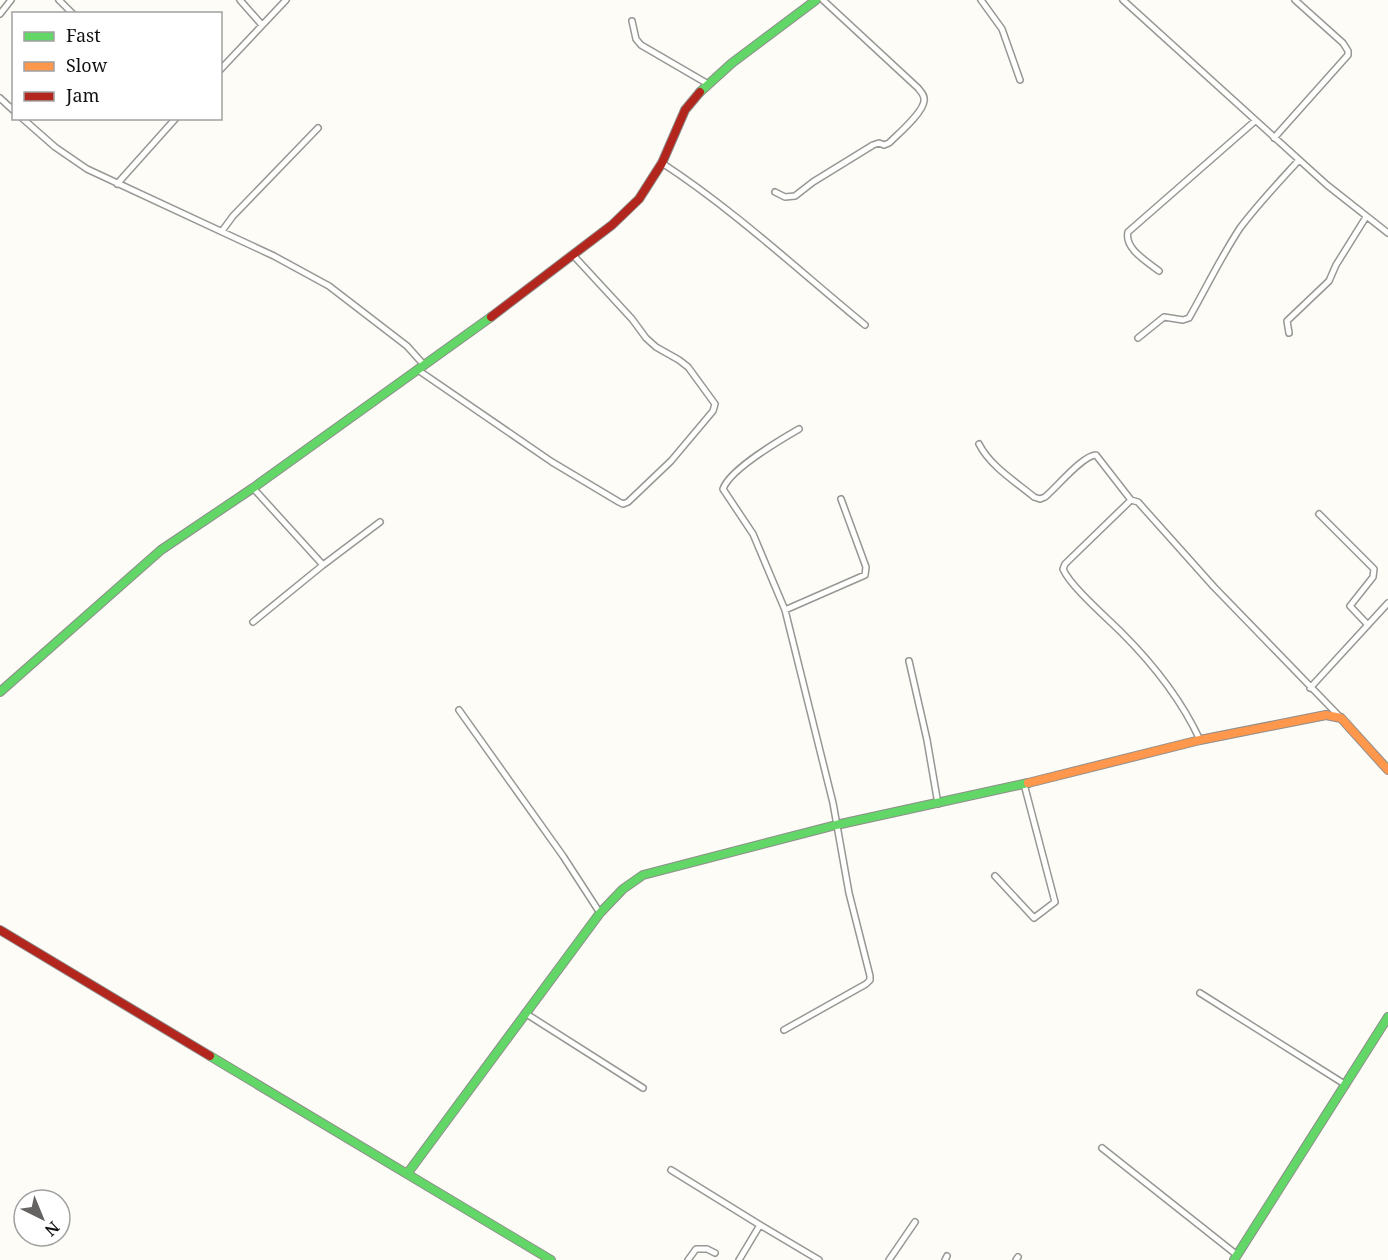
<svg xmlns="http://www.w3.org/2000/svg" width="1388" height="1260" font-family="'Noto Serif',serif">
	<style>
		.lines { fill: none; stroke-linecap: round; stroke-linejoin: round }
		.street-casing { stroke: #979795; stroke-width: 8 }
		.fast-casing { stroke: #8e8d8b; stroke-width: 10 }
		.slow-casing { stroke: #8e8d8b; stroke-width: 10 }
		.jam-casing { stroke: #8e8d8b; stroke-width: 10 }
		.street { stroke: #fffffe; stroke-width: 5 }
		.fast { stroke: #63d668; stroke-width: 8 }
		.slow { stroke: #ff974d; stroke-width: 8 }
		.jam { stroke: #b3261e; stroke-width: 8 }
	</style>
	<rect width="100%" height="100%" fill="#fdfcf7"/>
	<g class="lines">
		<defs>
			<path id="street" d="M59 0 73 14
				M240 0 262 25
				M981 0 1002 29 1020 80
				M1123 0 1327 185 1388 233
				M0 14 11 0
				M632 21 636 39 641 45 708 84
				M220 70 286 0
				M0 98 14 111
				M22 118 55 147 87 169 274 256 329 286 407 346 424 365
				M1274 138 1348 55V51L1343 43 1295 0
				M662 163C734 210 798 270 865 325
				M117 184 176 118
				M775 192 785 197 795 196 813 182 873 145 879 143 884 145 889 143C898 134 923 113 924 101 925 95 921 92 918 88L823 0
				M222 231 233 216 318 128
				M1159 271C1148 262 1124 249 1128 232L1255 121
				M1289 333 1287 321 1329 281 1336 265 1366 217
				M1138 338 1164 317 1183 320 1189 318C1206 288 1221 257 1240 228 1258 204 1279 182 1299 160
				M418 370 552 462 619 502 623 504 628 502 671 461 713 411 715 404 688 367 679 360 656 347 646 338 632 319 573 255
				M979 444C990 466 1016 482 1034 497L1040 499 1045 497C1057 487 1083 455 1096 455L1131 500 1138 502 1214 587 1340 717
				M253 488 323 565 380 522
				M1131 500 1065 564 1063 569C1070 586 1107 618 1122 633 1153 664 1181 699 1200 740
				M1319 514 1374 569 1373 577 1350 606 1368 625
				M785 610 865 575 866 567 841 499
				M253 622 323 565
				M909 661 927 740 938 804
				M1310 688 1388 603
				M459 710 563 856 600 913
				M995 876 1034 918 1055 902 1024 784
				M1200 993 1346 1085
				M525 1013 643 1088
				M784 1030 866 984 870 980V976L849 893 833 803 785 610 753 534 723 489C730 469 780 440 799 429
				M1102 1148 1237 1255
				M671 1170 760 1225
				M688 1260 696 1249H707L715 1253
				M739 1260 760 1225 819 1260
				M889 1260 915 1222
				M945 1260 947 1256
				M1016 1260 1018 1257"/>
			<path id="fast" d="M700 92 732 63 816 0
				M0 692 161 550 253 488 491 317
				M210 1056 551 1260
				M407 1174 600 913 623 889 643 875 836 825 1028 783
				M1234 1260 1388 1017"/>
			<path id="slow" d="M1028 783 1200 740 1326 715 1341 718 1388 770"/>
			<path id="jam" d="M491 317 612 225 639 199 662 163 685 110 700 92
				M0 930 210 1056"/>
		</defs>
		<use href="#street" class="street-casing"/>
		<use href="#fast" class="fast-casing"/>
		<use href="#slow" class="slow-casing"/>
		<use href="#jam" class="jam-casing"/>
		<use href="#street" class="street"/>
		<use href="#fast" class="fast"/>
		<use href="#slow" class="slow"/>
		<use href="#jam" class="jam"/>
	</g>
	<rect x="12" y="12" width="210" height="108" fill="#ffffff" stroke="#a0a0a0" stroke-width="1.5"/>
	<rect x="24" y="32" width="30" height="9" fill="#63d668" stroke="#a0a0a0" stroke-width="1.5"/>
	<text x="66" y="42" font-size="18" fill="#111111">Fast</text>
	<rect x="24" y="62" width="30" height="9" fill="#ff974d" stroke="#a0a0a0" stroke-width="1.5"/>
	<text x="66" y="72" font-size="18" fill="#111111">Slow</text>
	<rect x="24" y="92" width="30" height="9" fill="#b3261e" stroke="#a0a0a0" stroke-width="1.5"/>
	<text x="66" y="102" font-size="18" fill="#111111">Jam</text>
	<g transform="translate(42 1218) rotate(137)"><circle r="28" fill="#ffffff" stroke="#a0a0a0" stroke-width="1.5"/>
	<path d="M0-4.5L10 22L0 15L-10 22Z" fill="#646362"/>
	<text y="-9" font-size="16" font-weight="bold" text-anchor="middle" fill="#111111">N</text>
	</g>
</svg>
